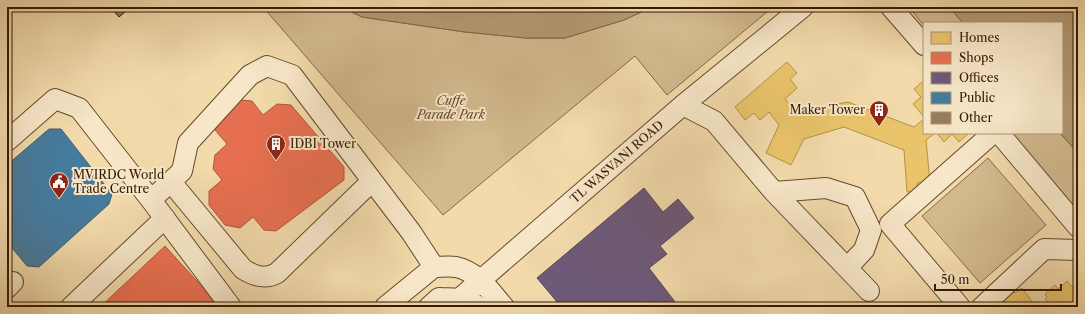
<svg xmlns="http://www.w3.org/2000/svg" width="1085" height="314" font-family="'Libre Caslon Text',serif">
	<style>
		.green { fill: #d2b98e; stroke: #846948 }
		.water { fill: #b29872; stroke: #806546 }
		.homes { fill: #e9c46a; stroke: #b3914b }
		.shops { fill: #e76f51; stroke: #b2553a }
		.offices { fill: #6d597a; stroke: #5c4656 }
		.public { fill: #457b9d; stroke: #405e6f }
		.building { fill: #977d5a; stroke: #351903 }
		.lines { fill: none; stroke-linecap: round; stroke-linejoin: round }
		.minor-casing { stroke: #64492d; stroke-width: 22 }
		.minor { stroke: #f7e7c8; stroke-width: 20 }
		.labels { text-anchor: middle; stroke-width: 4; stroke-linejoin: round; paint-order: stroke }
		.park-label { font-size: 12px; font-style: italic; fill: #64492d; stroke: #f7e7c8 }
		.poi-label { font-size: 12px; fill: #351903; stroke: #f7e7c8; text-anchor: start }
		.street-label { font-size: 12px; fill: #351903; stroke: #f7e7c8 }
	</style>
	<rect width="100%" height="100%" fill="#f2daab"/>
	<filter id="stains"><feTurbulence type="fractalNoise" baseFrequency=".005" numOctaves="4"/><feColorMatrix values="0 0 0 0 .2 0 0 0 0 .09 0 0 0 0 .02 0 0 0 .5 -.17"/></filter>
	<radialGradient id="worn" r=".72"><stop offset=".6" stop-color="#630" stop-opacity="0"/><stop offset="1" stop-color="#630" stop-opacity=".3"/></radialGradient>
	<path class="green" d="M263 7H342L362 17 465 32 526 38H565L624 20 652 7H773L667 95 635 56 443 215Z
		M909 7H949L963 23H924V26Z
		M1011 133H1060L1078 153V215Z
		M988 158 1046 225 980 283 922 216Z"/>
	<path class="water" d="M342 7H652L624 20 565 38H526L465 32 362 17Z
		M949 7H1078V153L1060 133H1062V23H963Z"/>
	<path class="homes" d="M787 62 797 73 790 79 797 88 785 99 796 112 848 102 914 127 924 119V133H935L926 140 930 182 917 183V191L907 192 904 150 844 127 804 139 791 165 766 153 779 125 769 112 760 120 754 113 745 120 735 107Z
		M924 80V117L913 104 921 97 914 89Z
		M937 133H969L959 142 952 134 944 142Z
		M1067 281 1078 294 1075 297 1078 301V307H1050V304L1045 299 1047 297 1045 294 1055 285 1058 289Z
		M1022 288 1036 307H995L1012 290 1014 293Z"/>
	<path class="shops" d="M240 100 252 101 263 115 277 104 291 105 344 167V180L276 231 264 230 253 217 240 228 225 225 209 205V191L222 180 213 169 215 155 227 144 215 130 218 118Z
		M165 246 214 300 207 307H100Z"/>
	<path class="offices" d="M644 188 663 212 678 199 694 218 660 246 667 254 649 268 679 307H622L618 302 611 307H553L558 303 537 278Z"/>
	<path class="public" d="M49 129H61L112 194 109 204 39 267 27 266 7 242V165Z"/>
	<path class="building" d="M110 7H131L119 17Z"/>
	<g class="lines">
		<defs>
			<path id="minor" d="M891 7 924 45
				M683 105 714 121 774 192 826 188 855 197 871 230 864 250 847 268 774 192
				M999 133 1078 227
				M7 141 55 99 79 108 151 200 231 307
				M171 182 243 269C254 276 265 280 277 273L372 181
				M151 200 182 171 188 143 250 75 267 66 292 75 411 232 434 267
				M434 267C441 267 449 266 456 267 477 271 491 292 504 307
				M847 268 869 291
				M7 288 13 282
				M459 299 683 105 803 7
				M71 307 165 218
				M385 307 434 267
				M429 307 439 298C452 299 469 297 478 307
				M960 307 890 224 993 133
				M982 307 1044 249 1078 250"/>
		</defs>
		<use href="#minor" class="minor-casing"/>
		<use href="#minor" class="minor"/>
	</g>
	<defs>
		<symbol id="building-pin" viewBox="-11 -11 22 30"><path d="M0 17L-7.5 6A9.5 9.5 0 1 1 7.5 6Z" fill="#8f2418" stroke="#f7e7c8"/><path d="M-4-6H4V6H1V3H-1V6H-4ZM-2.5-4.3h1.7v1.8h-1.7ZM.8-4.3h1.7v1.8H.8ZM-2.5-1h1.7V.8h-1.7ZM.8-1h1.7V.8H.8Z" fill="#fff"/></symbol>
		<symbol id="civic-pin" viewBox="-11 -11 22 30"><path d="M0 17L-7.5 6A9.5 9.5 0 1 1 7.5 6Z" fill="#8f2418" stroke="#f7e7c8"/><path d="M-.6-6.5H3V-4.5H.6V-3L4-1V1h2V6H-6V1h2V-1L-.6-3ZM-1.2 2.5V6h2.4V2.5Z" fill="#fff"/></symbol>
	</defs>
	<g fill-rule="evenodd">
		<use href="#building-pin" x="868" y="99" width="22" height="30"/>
		<use href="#building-pin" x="265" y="133" width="22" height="30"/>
		<use href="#civic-pin" x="48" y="171" width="22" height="30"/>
	</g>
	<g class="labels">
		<g class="park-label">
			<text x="451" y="105">Cuffe<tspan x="451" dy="14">Parade Park</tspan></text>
		</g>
		<g class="poi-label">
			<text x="865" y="114" text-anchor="end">Maker Tower</text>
			<text x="290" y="148">IDBI Tower</text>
			<text x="73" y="179">MVIRDC World<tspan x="73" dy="14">Trade Centre</tspan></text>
		</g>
		<g class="street-label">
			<text transform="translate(617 162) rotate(-41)" y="4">TL WASVANI ROAD</text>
		</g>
	</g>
	<rect width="1085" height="314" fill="none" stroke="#f2daab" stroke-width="24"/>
	<rect x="8" y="8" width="1069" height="298" fill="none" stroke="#351903" stroke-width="2"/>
	<rect x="12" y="12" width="1061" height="290" fill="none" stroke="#351903"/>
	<rect x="923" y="22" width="140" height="112" fill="#f7e7c8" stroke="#a99579"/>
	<rect x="931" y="32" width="20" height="12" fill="#e9c46a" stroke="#a99579"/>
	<text x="959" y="42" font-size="12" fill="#351903">Homes</text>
	<rect x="931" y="52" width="20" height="12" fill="#e76f51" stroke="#a99579"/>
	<text x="959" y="62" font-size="12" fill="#351903">Shops</text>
	<rect x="931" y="72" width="20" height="12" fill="#6d597a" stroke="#a99579"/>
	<text x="959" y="82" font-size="12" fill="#351903">Offices</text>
	<rect x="931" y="92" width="20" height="12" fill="#457b9d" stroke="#a99579"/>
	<text x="959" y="102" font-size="12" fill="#351903">Public</text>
	<rect x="931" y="112" width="20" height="12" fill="#977d5a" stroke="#a99579"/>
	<text x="959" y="122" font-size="12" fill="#351903">Other</text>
	<path d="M935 284v6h126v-6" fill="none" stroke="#351903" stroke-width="2"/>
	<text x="941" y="284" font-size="12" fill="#351903" stroke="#f7e7c8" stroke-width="3" paint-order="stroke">50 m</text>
	<rect width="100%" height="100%" filter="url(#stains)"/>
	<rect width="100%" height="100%" fill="url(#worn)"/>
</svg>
